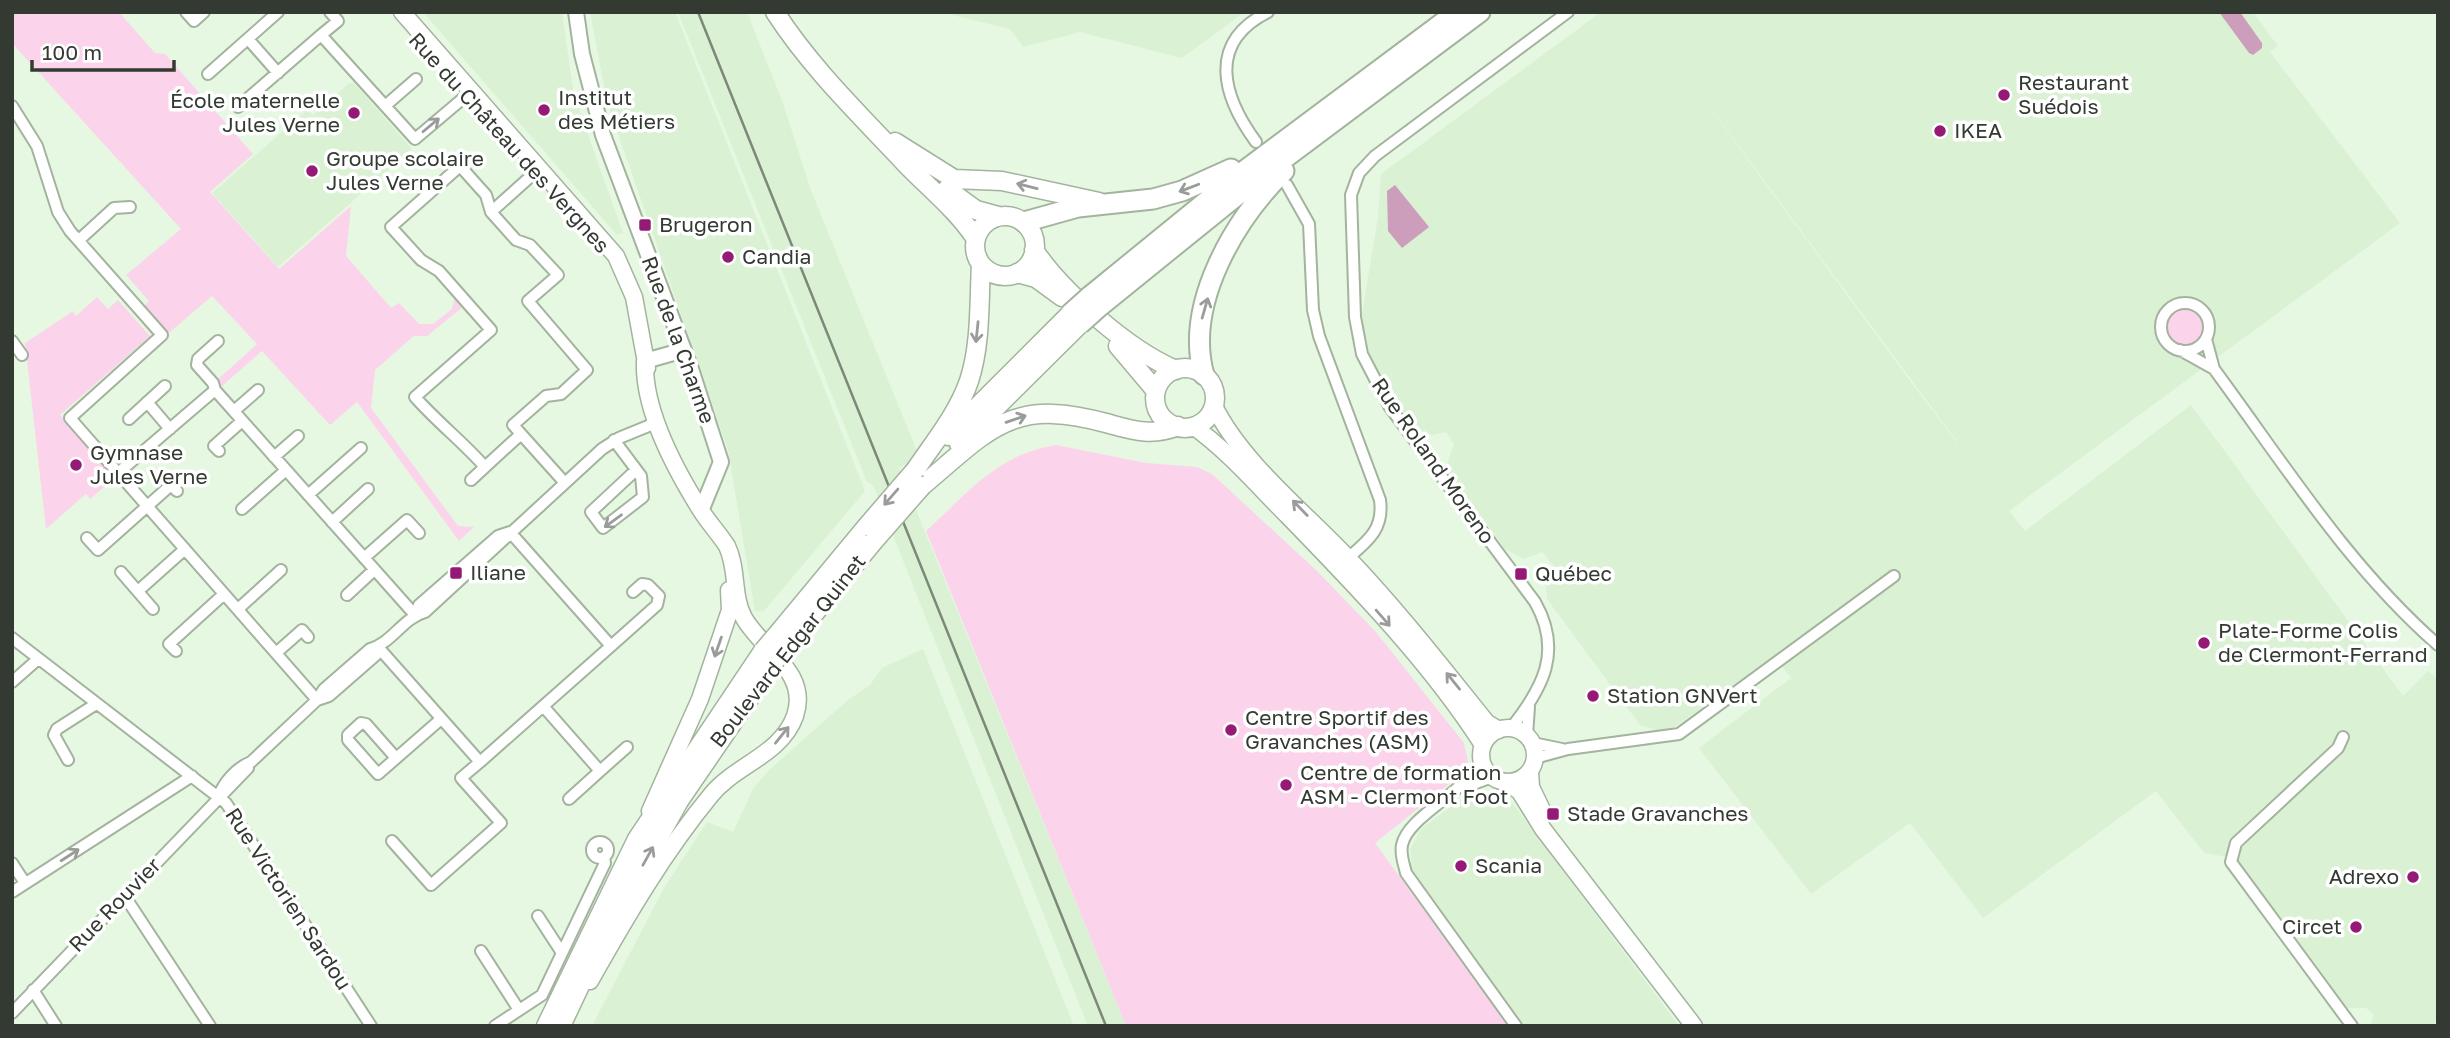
<svg xmlns="http://www.w3.org/2000/svg" width="2450" height="1038" font-family="'Golos Text',sans-serif">
	<style>
		.built { fill: #daf1d4; fill-rule: evenodd }
		.green { fill: #fbd4ec }
		.water { fill: #cc9ebb }
		.lines { fill: none; stroke-linecap: round; stroke-linejoin: round }
		.minor-casing { stroke: #a3b39e; stroke-width: 14 }
		.tertiary-casing { stroke: #a3b39e; stroke-width: 18 }
		.secondary-casing { stroke: #a3b39e; stroke-width: 19 }
		.primary-casing { stroke: #a3b39e; stroke-width: 21 }
		.motorway-casing { stroke: #a3b39e; stroke-width: 23 }
		.minor { stroke: #fff; stroke-width: 10 }
		.tertiary { stroke: #fff; stroke-width: 14 }
		.secondary { stroke: #fff; stroke-width: 16 }
		.primary { stroke: #fff; stroke-width: 18 }
		.motorway { stroke: #fff; stroke-width: 19 }
		.rail { stroke: #7d887a; stroke-width: 2.5 }
		.primary-bridge-casing { stroke: #a3b39e; stroke-width: 21; stroke-linecap: butt }
		.motorway-bridge-casing { stroke: #a3b39e; stroke-width: 23; stroke-linecap: butt }
		.primary-bridge { stroke: #fff; stroke-width: 18 }
		.motorway-bridge { stroke: #fff; stroke-width: 19 }
		.oneway { stroke: #999c98 }
		.poi-dot { fill: #951a75; stroke: #fff; stroke-width: 2.5 }
		.labels { text-anchor: middle; stroke-width: 7; stroke-linejoin: round; paint-order: stroke }
		.poi-label { font-size: 21px; fill: #333a32; stroke: #fff; text-anchor: start }
		.street-label { font-size: 21px; fill: #333a32; stroke: #fff }
	</style>
	<rect width="100%" height="100%" fill="#e6f8e2"/>
	<path class="built" d="M423 12H562L574 95 623 233 617 235Z
		M590 12H675L865 491 764 611H755L728 450 607 102Z
		M678 12H747L783 103 810 188 919 456 899 468 1126 1026H1088L873 485 867 482Z
		M940 12H1245L1182 58 1080 32 1023 47 1010 29Z
		M1601 12H2253L2278 46 2270 52 2400 223 2009 511 2025 531 2191 405 2403 696 2428 671 2438 680V1019L2432 1026H2370L2374 1015 2366 1008H2347L2233 858 2204 853 2156 791 1983 918 1910 823 1811 894 1699 748 1791 678 1774 656 1676 726 1662 732 1640 725 1547 599 1546 585 1553 565 1542 552 1524 559 1505 549 1448 471 1447 464 1454 444 1446 432 1433 435 1421 432 1389 395 1366 345 1361 320 1378 217 1381 174ZM1643 17 1958 443V444L1916 389Z
		M349 83H354L412 149 278 267 212 193 307 110 313 115Z
		M923 649 1074 1026H592L665 886 707 822 733 832 753 789 768 771 848 700 870 685 882 668Z
		M1478 791 1494 793 1511 801 1679 1026H1524L1412 871 1410 849 1421 829 1468 794Z"/>
	<path class="green" d="M12 12H119L155 53 165 54 253 154 210 192 279 269 351 206 346 256 391 308 399 303 419 324H433L452 309 455 297 464 306 427 336H414L375 370 371 408 458 526 474 527 459 541 357 402 330 425 262 351 221 387 216 381 257 344 212 296 164 337 140 310 149 301 126 275 181 229 12 43Z
		M97 297 108 309 118 300 150 336 60 415 115 478 90 499 86 494 46 529 25 343 73 311 76 316Z
		M2166 326a19 19 0 1 1 38 0a19 19 0 1 1-38 0Z
		M1056 445 1146 463 1197 467 1212 474 1316 570 1376 632 1464 743 1468 762 1464 772 1375 843 1509 1026H1126L926 531C969 492 996 455 1056 445Z"/>
	<path class="water" d="M2219 12H2240L2262 43V48L2253 55 2249 53Z
		M1395 185 1429 227 1402 248 1388 231 1387 191Z"/>
	<g class="lines">
		<defs>
			<path id="minor" d="M186 12 194 21 204 12
				M330 12 338 21 321 35 415 139 467 95
				M248 39 278 73
				M208 74 278 12
				M12 106 37 146 58 212 70 231 162 335 70 418 317 700
				M385 106 416 79
				M238 107 321 35
				M1256 142C1223 97 1206 43 1268 12
				M1287 185 1309 224 1313 310 1319 336 1380 500C1384 529 1368 541 1348 558
				M491 212 540 168
				M79 240 114 208 130 207
				M2161 327a24 24 0 1 1 48 0a24 24 0 1 1-48 0Z
				M2206 339 2214 369
				M12 341 22 355
				M218 341 198 359 197 365 213 383 215 390 415 615
				M2180 350 2214 369C2285 465 2347 565 2438 645
				M147 402 170 429
				M234 411 258 390
				M129 419 165 386
				M521 434 485 467C462 441 438 423 415 397L491 330 439 271 421 260 391 227 460 166 486 195 491 212 516 240 530 245 558 275 528 301 587 370 561 394 546 396 513 425 565 483
				M614 440 641 476 643 497 603 528 591 512 636 470
				M219 451 214 446 242 421
				M274 457 298 436
				M118 473 215 390
				M471 480 485 467
				M308 495 361 448
				M242 509 286 470
				M332 522 368 489
				M87 538 98 550 171 485 177 491
				M364 558 407 520 419 533
				M121 572 153 609
				M138 591 185 549
				M347 595 374 570
				M238 609 281 570
				M415 615 419 605 498 536 510 532
				M12 638 226 803 371 1026
				M611 646 657 605 659 596 648 585 642 584 633 592
				M378 647 480 762 611 646 510 532
				M176 651 169 644 224 594
				M276 653 302 630 308 637
				M12 682 37 660
				M317 700 329 696 376 655 378 647
				M543 706 600 771 569 799
				M1511 728C1543 688 1563 651 1535 602L1389 406 1362 354 1355 317 1351 195 1359 173 1375 156 1568 12
				M1527 735 1529 707
				M2343 737 2338 748 2236 843 2231 862 2352 1026
				M1533 743 1562 749
				M396 758 366 724 361 723 348 735V740L378 774 441 719
				M1535 758 1568 749 1679 734 1894 576
				M68 760 54 735 57 729 96 704
				M1482 760C1465 793 1408 816 1402 845 1400 855 1404 864 1406 873L1516 1026
				M600 771 627 747
				M1468 786 1492 777
				M218 797C224 782 236 768 251 762L317 700 324 689 370 649C392 643 403 618 425 612L602 449 619 438 658 422
				M392 841 431 885 501 823 461 778 480 762
				M592 850a8 8 0 1 1 16 0a8 8 0 1 1-16 0Z
				M12 863 25 883
				M12 892 192 776
				M124 895 210 1026
				M538 916 562 953
				M481 951 519 1010
				M33 990 56 1026
				M12 1013 248 768
				M495 1026 542 995 605 863 604 858"/>
			<path id="tertiary" d="M576 12 582 54 603 135 691 369 721 462 701 511
				M645 361 684 350"/>
			<path id="secondary" d="M402 12 616 256 634 297 647 368
				M1214 406C1241 461 1302 510 1345 555 1396 608 1441 666 1487 723L1499 730
				M1193 426C1228 451 1256 484 1286 514 1355 585 1430 662 1483 745
				M1481 755a27 27 0 1 1 54 0a27 27 0 1 1-54 0Z
				M1530 772 1531 787 1544 814
				M1508 782 1520 792 1543 829 1694 1026
				M650 811 700 699 730 610 729 590
				M590 981C626 917 664 852 711 795 735 765 781 755 795 716 810 672 762 650 744 618 732 596 738 569 727 546 720 535 709 523 702 512 676 471 643 410 645 361"/>
			<path id="primary" d="M775 12C811 68 861 116 906 164 930 189 956 209 976 239
				M895 142 954 179 1002 181 1099 202
				M947 189 976 210 998 216
				M975 246a30 30 0 1 1 60 0a30 30 0 1 1-60 0Z
				M1034 250C1062 292 1130 351 1176 370
				M1017 273 1036 278 1062 297
				M1118 346 1156 391
				M1155 398a30 30 0 1 1 60 0a30 30 0 1 1-60 0Z
				M948 436 1070 314
				M959 444 1080 324
				M916 469C935 441 958 413 969 381 981 345 979 302 981 264
				M922 486C990 429 1011 397 1106 423 1132 430 1151 437 1178 426
				M780 631 867 526
				M790 643 873 542
				M546 1026 637 839 763 651
				M561 1026 601 941 679 801 774 662"/>
			<path id="motorway" d="M1024 222 1078 207 1153 199 1182 191 1231 169
				M1089 297 1240 174 1457 12
				M1100 306 1262 175 1480 12
				M1204 375C1184 304 1235 219 1284 171"/>
		</defs>
		<use href="#minor" class="minor-casing"/>
		<use href="#tertiary" class="tertiary-casing"/>
		<use href="#secondary" class="secondary-casing"/>
		<use href="#primary" class="primary-casing"/>
		<use href="#motorway" class="motorway-casing"/>
		<use href="#minor" class="minor"/>
		<use href="#tertiary" class="tertiary"/>
		<use href="#secondary" class="secondary"/>
		<use href="#primary" class="primary"/>
		<use href="#motorway" class="motorway"/>
		<path class="rail" d="M698 12 1106 1026"/>
		<defs>
			<path id="primary-bridge" d="M867 526 916 469
				M873 542 922 486
				M763 651 780 631
				M774 662 790 643"/>
			<path id="motorway-bridge" d="M1070 314 1089 297
				M1080 324 1100 306"/>
		</defs>
		<use href="#primary-bridge" class="primary-bridge-casing"/>
		<use href="#motorway-bridge" class="motorway-bridge-casing"/>
		<use href="#primary-bridge" class="primary-bridge"/>
		<use href="#motorway-bridge" class="motorway-bridge"/>
	</g>
	<defs><path id="oneway-shaft" d="M-6 0H5M1.5-3L5.5 0L1.5 3" fill="none" stroke-width="1.6" stroke-linecap="round" stroke-linejoin="round" transform="scale(1.75)"/></defs>
	<g class="oneway">
		<use href="#oneway-shaft" transform="translate(431 125) rotate(-40)"/>
		<use href="#oneway-shaft" transform="translate(1027 186) rotate(-166)"/>
		<use href="#oneway-shaft" transform="translate(1189 188) rotate(159)"/>
		<use href="#oneway-shaft" transform="translate(1205 308) rotate(-74)"/>
		<use href="#oneway-shaft" transform="translate(977 332) rotate(96)"/>
		<use href="#oneway-shaft" transform="translate(1016 419) rotate(-19)"/>
		<use href="#oneway-shaft" transform="translate(891 497) rotate(131)"/>
		<use href="#oneway-shaft" transform="translate(1300 508) rotate(-134)"/>
		<use href="#oneway-shaft" transform="translate(613 521) rotate(144)"/>
		<use href="#oneway-shaft" transform="translate(1383 618) rotate(49)"/>
		<use href="#oneway-shaft" transform="translate(718 647) rotate(109)"/>
		<use href="#oneway-shaft" transform="translate(1453 681) rotate(-129)"/>
		<use href="#oneway-shaft" transform="translate(782 735) rotate(-51)"/>
		<use href="#oneway-shaft" transform="translate(70 855) rotate(-33)"/>
		<use href="#oneway-shaft" transform="translate(648 856) rotate(-61)"/>
	</g>
	<g class="poi-dot">
		<circle cx="2004" cy="95" r="7"/>
		<circle cx="544" cy="110" r="7"/>
		<circle cx="354" cy="113" r="7"/>
		<circle cx="1940" cy="131" r="7"/>
		<circle cx="312" cy="171" r="7"/>
		<rect x="638" y="218" width="14" height="14" rx="3.5"/>
		<circle cx="728" cy="257" r="7"/>
		<circle cx="76" cy="465" r="7"/>
		<rect x="449" y="566" width="14" height="14" rx="3.5"/>
		<rect x="1514" y="567" width="14" height="14" rx="3.5"/>
		<circle cx="2204" cy="643" r="7"/>
		<circle cx="1593" cy="696" r="7"/>
		<circle cx="1231" cy="730" r="7"/>
		<circle cx="1286" cy="785" r="7"/>
		<rect x="1546" y="807" width="14" height="14" rx="3.5"/>
		<circle cx="1461" cy="866" r="7"/>
		<circle cx="2413" cy="877" r="7"/>
		<circle cx="2356" cy="927" r="7"/>
	</g>
	<g class="labels">
		<g class="poi-label">
			<text x="2018" y="90">Restaurant<tspan x="2018" dy="24">Suédois</tspan></text>
			<text x="558" y="105">Institut<tspan x="558" dy="24">des Métiers</tspan></text>
			<text x="340" y="108" text-anchor="end">École maternelle<tspan x="340" dy="24">Jules Verne</tspan></text>
			<text x="1954" y="138">IKEA</text>
			<text x="326" y="166">Groupe scolaire<tspan x="326" dy="24">Jules Verne</tspan></text>
			<text x="659" y="232">Brugeron</text>
			<text x="742" y="264">Candia</text>
			<text x="90" y="460">Gymnase<tspan x="90" dy="24">Jules Verne</tspan></text>
			<text x="470" y="580">Iliane</text>
			<text x="1535" y="581">Québec</text>
			<text x="2218" y="638">Plate-Forme Colis<tspan x="2218" dy="24">de Clermont-Ferrand</tspan></text>
			<text x="1607" y="703">Station GNVert</text>
			<text x="1245" y="725">Centre Sportif des<tspan x="1245" dy="24">Gravanches (ASM)</tspan></text>
			<text x="1300" y="780">Centre de formation<tspan x="1300" dy="24">ASM - Clermont Foot</tspan></text>
			<text x="1567" y="821">Stade Gravanches</text>
			<text x="1475" y="873">Scania</text>
			<text x="2399" y="884" text-anchor="end">Adrexo</text>
			<text x="2342" y="934" text-anchor="end">Circet</text>
		</g>
		<g class="street-label">
			<text transform="translate(509 143) rotate(48)" y="7">Rue du Château des Vergnes</text>
			<text transform="translate(678 340) rotate(70)" y="7">Rue de la Charme</text>
			<text transform="translate(1433 461) rotate(55)" y="7">Rue Roland Moreno</text>
			<text transform="translate(788 651) rotate(-52)" y="7">Boulevard Edgar Quinet</text>
			<text transform="translate(288 899) rotate(57)" y="7">Rue Victorien Sardou</text>
			<text transform="translate(115 905) rotate(-46)" y="7">Rue Rouvier</text>
		</g>
	</g>
	<rect width="2450" height="1038" fill="none" stroke="#333a32" stroke-width="28"/>
	<path d="M32 60v10h142v-10" fill="none" stroke="#333a32" stroke-width="3.5"/>
	<text x="42" y="60" font-size="21" fill="#333a32" stroke="#ffffff" stroke-width="5" paint-order="stroke">100 m</text>
</svg>
